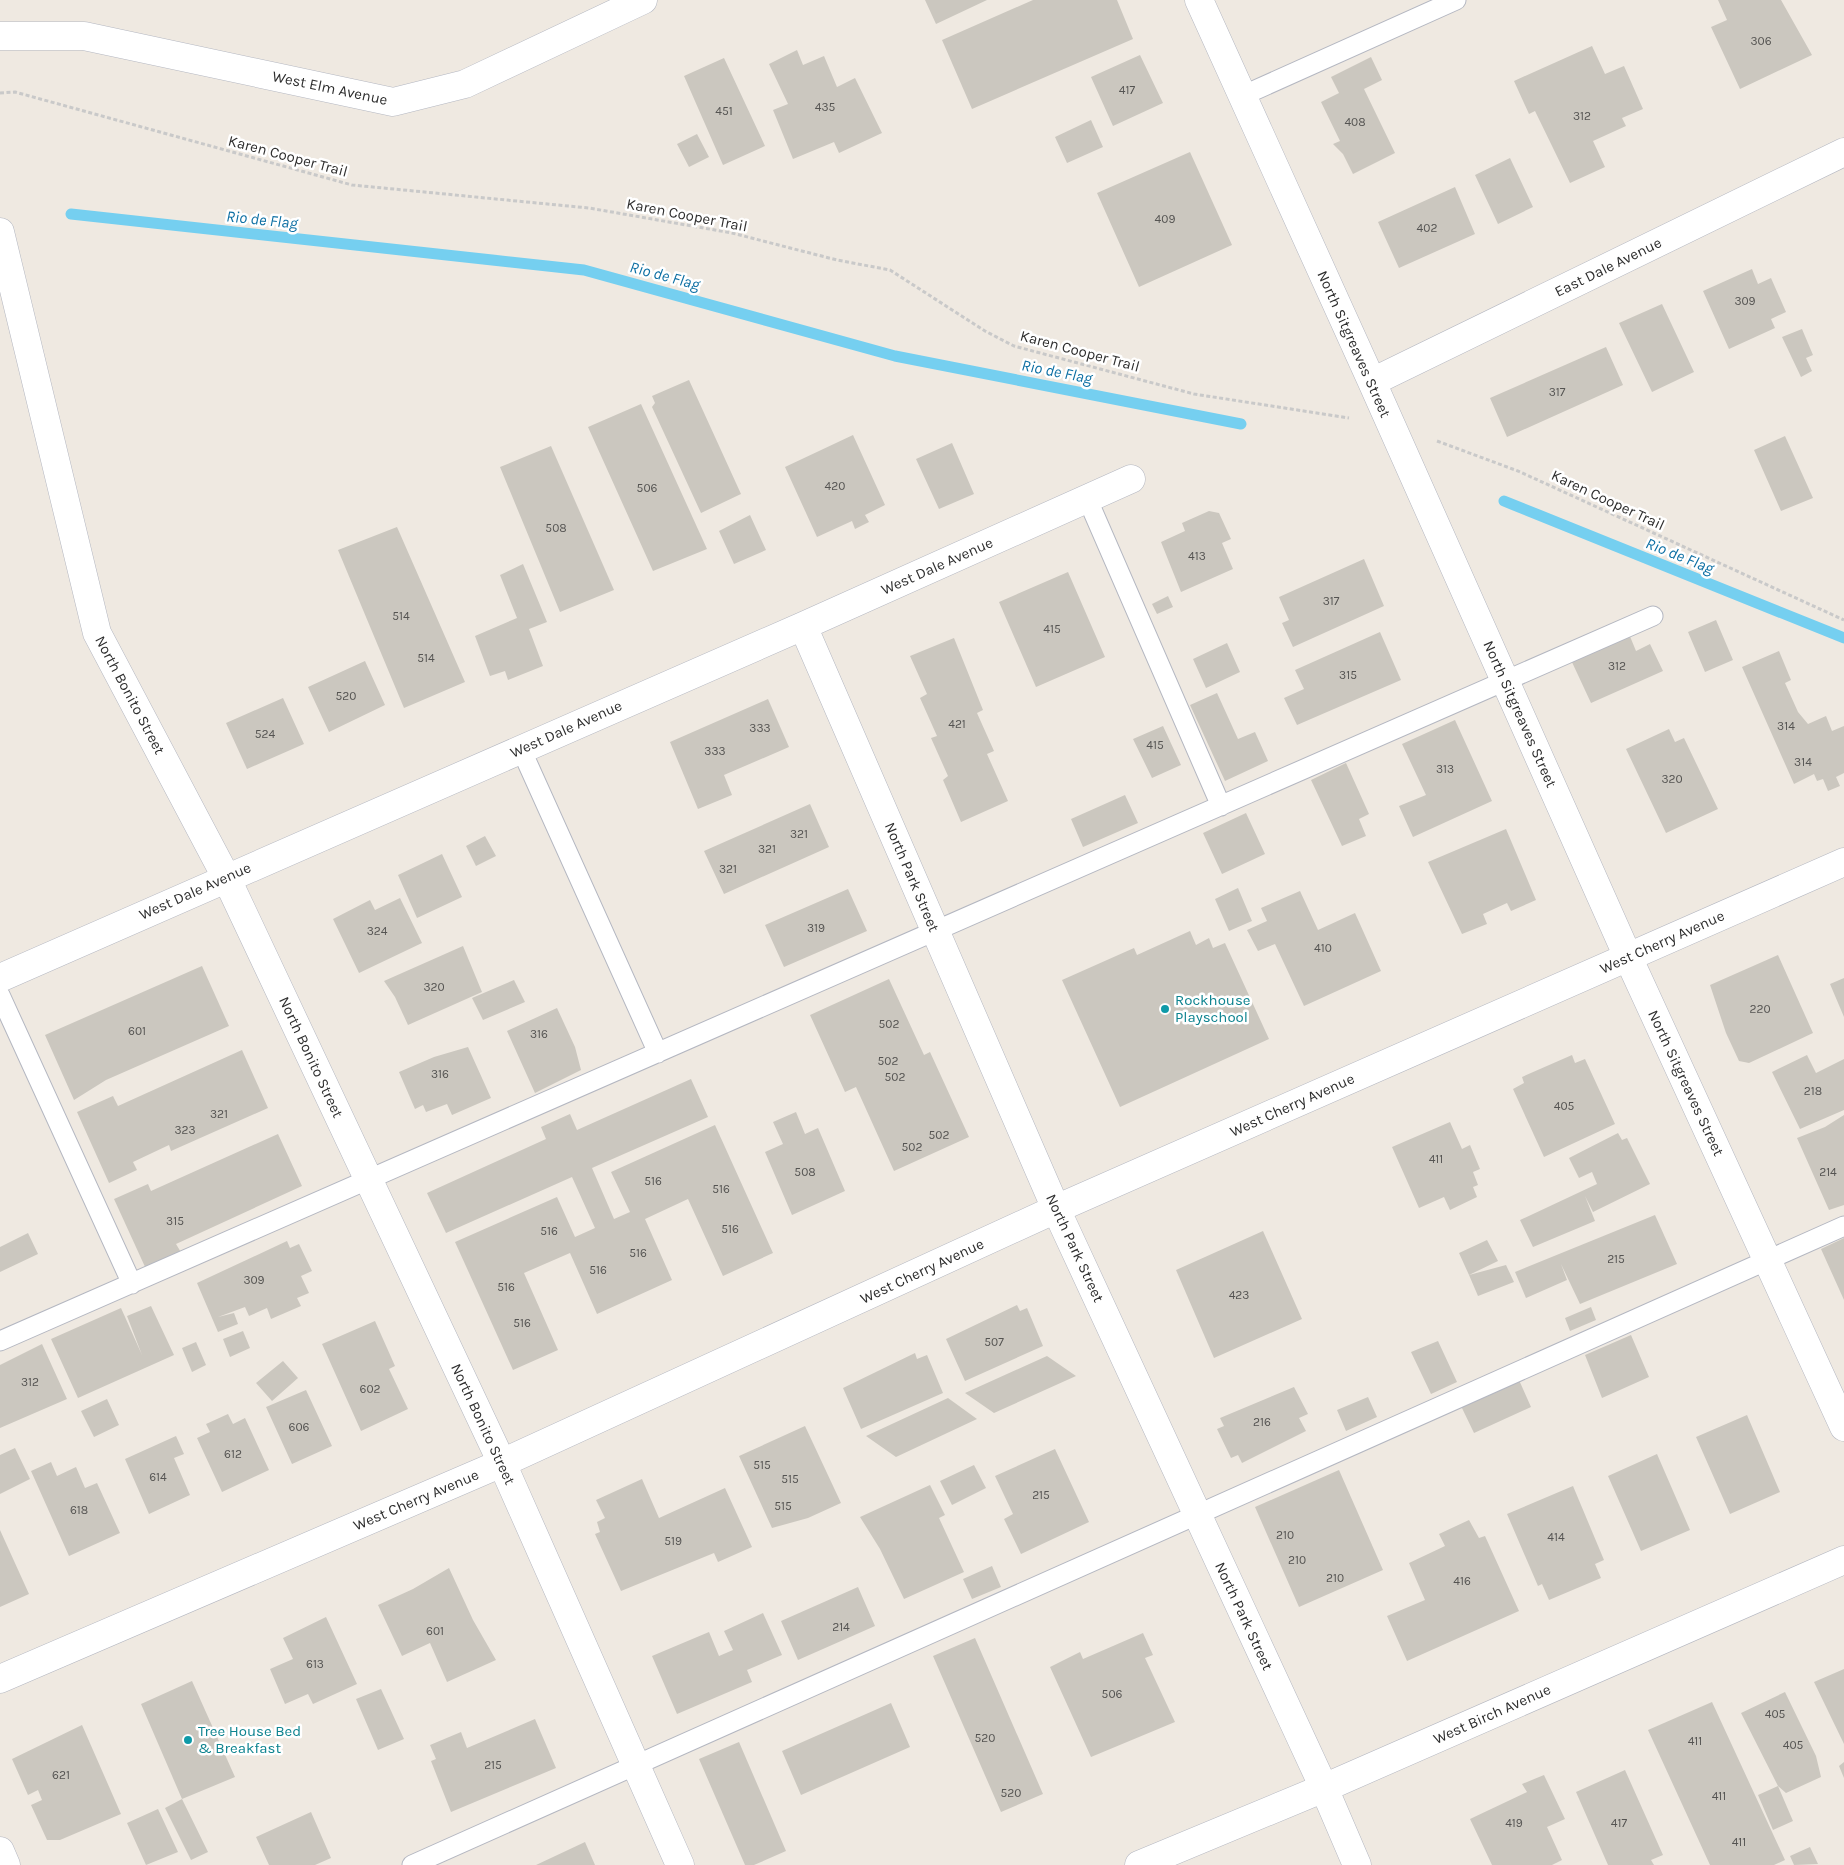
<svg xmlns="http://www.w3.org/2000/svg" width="1844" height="1865" font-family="Karla,sans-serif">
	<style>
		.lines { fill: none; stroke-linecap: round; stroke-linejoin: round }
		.stream { stroke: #75cff0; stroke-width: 11 }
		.building { fill: #cbc7bf }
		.service-casing { stroke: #b4b7c1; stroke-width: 21 }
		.minor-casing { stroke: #b4b7c1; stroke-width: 29 }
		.tertiary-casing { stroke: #b4b7c1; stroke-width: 29 }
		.path { stroke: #c9c9c9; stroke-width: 3; stroke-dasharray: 4 2.5; stroke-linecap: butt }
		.service { stroke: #fff; stroke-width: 19 }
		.minor { stroke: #fff; stroke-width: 28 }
		.tertiary { stroke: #fff; stroke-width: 28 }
		.culture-dot { fill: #0f9aa8; stroke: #fff; stroke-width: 2 }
		.labels { text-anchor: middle; stroke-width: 5; stroke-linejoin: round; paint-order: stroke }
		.number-label { font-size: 12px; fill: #555452 }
		.street-label { font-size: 15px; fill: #2e2e2e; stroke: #fff }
		.culture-label { font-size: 15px; fill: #0d838f; stroke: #fff; text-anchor: start }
		.water-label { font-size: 16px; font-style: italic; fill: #0d6fa3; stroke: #fff }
	</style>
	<rect width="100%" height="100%" fill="#efe9e1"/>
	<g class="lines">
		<path class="stream" d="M71 214 584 270 895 356 1241 424
			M1504 501 1844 638"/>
	</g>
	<path class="building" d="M925 0H987L936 24Z
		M1033 0H1117L1133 39 972 109 942 40Z
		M1718 0H1781L1812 55 1740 89 1711 27 1727 20Z
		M1592 46 1605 74 1624 66 1643 109 1622 118 1626 126 1593 141 1605 167 1570 183 1535 111 1529 114 1514 81Z
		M797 50 803 65 824 56 837 87 855 78 882 133 839 153 834 142 793 159 773 110 788 104 769 64Z
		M1140 55 1163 103 1113 126 1091 77Z
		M1371 57 1382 80 1364 89 1395 153 1353 174 1343 154 1333 144 1340 141 1321 102 1339 93 1331 77Z
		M724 58 765 146 723 165 684 76Z
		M1091 120 1103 147 1067 163 1055 137Z
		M697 134 709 157 689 167 677 144Z
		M1190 152 1232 245 1139 287 1097 193Z
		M1510 158 1533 207 1498 224 1475 175Z
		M1455 187 1475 234 1399 268 1378 222Z
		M1752 269 1758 284 1771 278 1786 312 1771 319 1775 328 1729 349 1703 291Z
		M1662 304 1694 372 1652 392 1619 323Z
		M1802 329 1813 355 1806 358 1812 371 1801 377 1782 337Z
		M1606 347 1623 385 1507 437 1490 398Z
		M689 380 741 494 701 513 652 407 655 403 652 396Z
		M641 404 707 549 653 571 588 427Z
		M853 435 885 505 865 515 869 522 855 529 852 521 817 537 785 467Z
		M1785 436 1813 498 1781 511 1754 450Z
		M952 443 974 494 939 509 916 459Z
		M551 446 614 590 560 612 500 467Z
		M1209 511 1219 513 1231 539 1222 543 1233 569 1181 592 1161 542 1185 531 1182 523Z
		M750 515 766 550 734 564 719 531Z
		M397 527 465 682 404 708 338 550Z
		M1364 559 1384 606 1293 647 1282 623 1289 620 1279 597Z
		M523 564 547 622 529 629 543 666 508 680 505 671 490 676 475 636 517 618 500 575Z
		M1068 572 1105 657 1036 687 999 602Z
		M1168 596 1173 607 1157 614 1152 604Z
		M1716 620 1733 660 1705 672 1688 632Z
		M1380 632 1401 680 1297 725 1284 698 1304 689 1295 670Z
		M1629 634 1636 651 1650 644 1663 671 1591 703 1571 660Z
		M954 638 983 710 977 713 994 751 987 754 1008 801 961 822 943 780 948 776 931 738 937 736 920 698 927 694 910 656Z
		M1227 643 1240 672 1206 688 1193 659Z
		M1779 651 1791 680 1785 683 1798 712 1808 724 1826 716 1832 731 1844 726V773L1836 777 1840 786 1828 791 1823 779 1817 781 1814 774 1794 784 1742 667Z
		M365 661 385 705 329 732 308 687Z
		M1217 693 1238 739 1255 732 1268 761 1225 781 1190 705Z
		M283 698 304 744 247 769 226 723Z
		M768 699 789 747 724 775 732 795 698 809 670 742Z
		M1455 720 1492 801 1413 837 1399 806 1426 795 1402 744Z
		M1163 726 1181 765 1152 778 1133 739Z
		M1669 729 1675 742 1684 738 1718 809 1666 833 1626 749Z
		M1346 763 1369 814 1359 819 1366 836 1342 846 1311 780Z
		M1125 795 1138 823 1083 847 1071 819Z
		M810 804 829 847 724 894 704 851Z
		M1246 813 1265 854 1222 874 1203 833Z
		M1506 829 1536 900 1511 911 1507 903 1483 914 1487 924 1462 934 1428 862Z
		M485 836 496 856 476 866 466 846Z
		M442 854 462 897 417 918 398 875Z
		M1238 888 1252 921 1229 931 1215 899Z
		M848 889 867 931 784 967 765 925Z
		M1300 891 1318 930 1355 913 1381 971 1304 1006 1275 944 1258 951 1247 930 1267 921 1261 908Z
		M400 898 422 943 359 973 333 919 370 900 375 910Z
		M1190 931 1196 945 1209 938 1213 948 1225 943 1269 1039 1120 1107 1062 980 1134 948 1137 955Z
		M463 946 482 992 408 1025 395 997 384 981Z
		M1778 955 1813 1033 1749 1063 1739 1061 1726 1033 1710 985Z
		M202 966 229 1026 106 1080 74 1100 45 1035Z
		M1844 978V1017L1830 984Z
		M889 979 924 1055 930 1052 969 1137 894 1171 856 1087 845 1092 810 1015Z
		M514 980 525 1002 483 1020 472 998Z
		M557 1008 575 1047 581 1070 535 1093 507 1031Z
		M468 1047 491 1098 452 1115 447 1104 426 1112 423 1105 415 1109 399 1072 434 1057Z
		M242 1050 268 1108 171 1151 169 1145 133 1162 137 1170 109 1183 77 1112 113 1096 118 1106Z
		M1572 1055 1575 1063 1585 1059 1615 1124 1544 1157 1513 1089 1524 1083 1522 1077Z
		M1807 1055 1816 1073 1844 1059V1110L1800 1129 1772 1072Z
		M691 1079 708 1117 592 1168 614 1219 630 1212 611 1172 715 1125 773 1253 723 1276 688 1199 645 1219 672 1280 597 1314 570 1253 524 1273 558 1350 513 1370 455 1242 557 1197 575 1237 595 1228 572 1177 446 1233 427 1193 546 1139 541 1127 570 1114 577 1130Z
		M796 1112 805 1134 818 1128 845 1191 792 1215 765 1152 783 1144 773 1122Z
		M1844 1115V1205L1829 1210 1797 1138 1825 1127Z
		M1450 1122 1462 1149 1470 1145 1480 1169 1473 1172 1478 1185 1473 1187 1477 1197 1450 1210 1444 1197 1419 1208 1392 1147Z
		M1618 1133 1622 1140 1627 1138 1650 1184 1593 1212 1585 1196 1595 1221 1533 1247 1520 1220 1597 1184 1592 1172 1579 1178 1569 1158Z
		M278 1134 302 1186 176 1244 182 1254 146 1269 114 1199 148 1184 151 1191Z
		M1655 1215 1677 1264 1580 1304 1561 1264 1567 1280 1526 1298 1515 1272Z
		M1263 1231 1302 1319 1214 1358 1176 1270Z
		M28 1233 38 1254 0 1272V1247Z
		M1844 1238V1300L1821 1249Z
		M1487 1240 1498 1261 1469 1275 1459 1253Z
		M287 1241 290 1248 299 1244 312 1271 301 1276 309 1293 297 1298 301 1306 271 1319 267 1308 249 1316 245 1307 218 1317 234 1313 238 1324 218 1332 197 1283Z
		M1506 1265 1514 1282 1478 1296 1469 1275Z
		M1017 1305 1020 1311 1027 1308 1043 1346 965 1381 946 1339Z
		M151 1306 174 1355 78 1398 51 1339 121 1308 142 1355 127 1316Z
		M1591 1307 1596 1320 1570 1331 1565 1318Z
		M375 1321 395 1366 389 1369 408 1409 361 1431 322 1344Z
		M243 1331 250 1348 230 1357 223 1339Z
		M1631 1335 1649 1377 1602 1398 1585 1355Z
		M1438 1341 1457 1382 1431 1394 1411 1352Z
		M196 1342 206 1365 192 1372 182 1348Z
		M42 1344 67 1399 0 1428V1365Z
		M915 1353 917 1359 927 1355 943 1393 861 1429 843 1388Z
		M1047 1356 1076 1376 994 1413 965 1393Z
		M283 1361 298 1378 272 1401 256 1383Z
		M1519 1380 1531 1407 1474 1433 1461 1406Z
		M1294 1387 1308 1414 1299 1418 1306 1431 1242 1463 1238 1455 1231 1458 1217 1429 1224 1426 1220 1418Z
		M306 1390 332 1446 292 1464 266 1407Z
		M1368 1397 1377 1417 1346 1431 1337 1410Z
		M948 1398 977 1419 896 1457 866 1436Z
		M107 1399 119 1425 94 1437 81 1411Z
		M228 1414 233 1424 245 1418 269 1470 222 1492 197 1438 210 1432 206 1424Z
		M1747 1415 1780 1492 1730 1514 1696 1437Z
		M805 1426 841 1503 808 1518 772 1528 739 1456Z
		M176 1436 184 1454 174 1458 190 1495 149 1514 125 1459Z
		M15 1448 30 1479 0 1494V1455Z
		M1055 1449 1089 1522 1021 1554 1004 1519 1013 1514 995 1476Z
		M1657 1454 1690 1530 1641 1551 1608 1476Z
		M51 1462 57 1476 76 1467 85 1488 97 1483 120 1533 69 1556 31 1471Z
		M974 1465 986 1488 952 1505 940 1481Z
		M1339 1470 1383 1570 1299 1607 1255 1507Z
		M642 1479 659 1518 725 1488 752 1547 718 1562 714 1553 621 1591 595 1534 600 1532 597 1522 605 1518 596 1500Z
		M930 1485 945 1515 939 1518 964 1572 904 1599 880 1549 860 1517Z
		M1573 1486 1604 1560 1595 1564 1601 1578 1549 1600 1542 1584 1538 1586 1507 1514Z
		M1469 1520 1479 1538 1485 1536 1519 1611 1407 1661 1387 1616 1425 1600 1409 1563 1445 1546 1439 1534Z
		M0 1530 29 1594 0 1607Z
		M992 1566 1001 1587 972 1599 963 1579Z
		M449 1568 473 1620 496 1660 447 1682 430 1643 402 1656 378 1605 413 1589Z
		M858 1587 875 1626 798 1660 781 1621Z
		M763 1613 782 1655 747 1670 752 1682 677 1714 652 1656 709 1632 719 1656 733 1650 724 1631Z
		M326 1617 357 1684 313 1704 308 1694 285 1704 270 1669 293 1659 283 1638Z
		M1143 1633 1153 1655 1145 1658 1175 1722 1091 1757 1050 1667 1080 1652 1083 1659Z
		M975 1638 1043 1794 1001 1812 933 1656Z
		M1844 1669V1744L1814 1682Z
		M192 1681 235 1777 182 1799 141 1704Z
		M381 1689 404 1739 378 1750 356 1699Z
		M1785 1692 1816 1756 1821 1777 1786 1793 1778 1786 1741 1713Z
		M1712 1702 1785 1860 1774 1865H1710L1648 1730Z
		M891 1703 910 1747 801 1795 782 1751Z
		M535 1719 556 1768 451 1812 431 1761 436 1759 430 1745 461 1732 467 1748Z
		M82 1725 121 1814 60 1840H47L31 1805 42 1800 38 1790 28 1795 12 1759Z
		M739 1742 786 1851 754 1865H745L699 1759Z
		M1844 1762V1778L1839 1766Z
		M1625 1770 1663 1855 1651 1860 1654 1865H1608L1576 1792Z
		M1544 1775 1565 1819 1547 1827 1562 1860 1552 1865H1492L1470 1819 1527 1792 1522 1784Z
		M1778 1786 1793 1821 1773 1830 1758 1795Z
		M182 1799 208 1852 191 1860 165 1808Z
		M158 1809 178 1852 146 1865 127 1823Z
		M311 1812 331 1858 315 1865H269L256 1837Z
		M585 1842 595 1865H536Z
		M1810 1847 1818 1864 1794 1865 1790 1856Z"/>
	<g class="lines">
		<defs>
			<path id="service" d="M1242 96 1456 0
				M1087 498 1221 806
				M521 749 658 1053
				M0 995 132 1284
				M0 1341 1653 616
				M412 1865 1844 1226"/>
			<path id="minor" d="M1199 0 1372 382 1628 957 1844 1427
				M0 36H84L393 102 465 84 643 0
				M1372 382 1844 152
				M803 626 1056 1209 1324 1788 1357 1865
				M0 978 803 626 1131 479
				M0 1679 502 1463 1056 1209 1844 862
				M0 1851 6 1865
				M1139 1865 1324 1788 1844 1560"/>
			<path id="tertiary" d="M0 232 97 633 226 877 502 1463 680 1865"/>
		</defs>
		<use href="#service" class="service-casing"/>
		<use href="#minor" class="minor-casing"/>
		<use href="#tertiary" class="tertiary-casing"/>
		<path class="path" d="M0 93 15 92 352 185 589 208 732 233 837 260 890 270 985 331 1014 346 1194 394 1349 418
			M1437 441 1518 471 1844 620"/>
		<use href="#service" class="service"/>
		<use href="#minor" class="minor"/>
		<use href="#tertiary" class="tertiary"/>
	</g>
	<g class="culture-dot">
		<circle cx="1165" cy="1009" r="5"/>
		<circle cx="188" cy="1740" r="5"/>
	</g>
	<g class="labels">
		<g class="number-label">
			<text x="1761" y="45">306</text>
			<text x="1127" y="94">417</text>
			<text x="825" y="111">435</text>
			<text x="724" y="115">451</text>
			<text x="1582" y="120">312</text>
			<text x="1355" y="126">408</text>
			<text x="1165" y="223">409</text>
			<text x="1427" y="232">402</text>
			<text x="1745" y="305">309</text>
			<text x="1557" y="396">317</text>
			<text x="835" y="490">420</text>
			<text x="647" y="492">506</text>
			<text x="556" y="532">508</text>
			<text x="1197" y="560">413</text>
			<text x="1331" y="605">317</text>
			<text x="401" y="620">514</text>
			<text x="1052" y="633">415</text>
			<text x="426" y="662">514</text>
			<text x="1617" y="670">312</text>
			<text x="1348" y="679">315</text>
			<text x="346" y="700">520</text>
			<text x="957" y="728">421</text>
			<text x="1786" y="730">314</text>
			<text x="760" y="732">333</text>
			<text x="265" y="738">524</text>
			<text x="1155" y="749">415</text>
			<text x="715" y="755">333</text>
			<text x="1803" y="766">314</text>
			<text x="1445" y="773">313</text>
			<text x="1672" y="783">320</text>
			<text x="799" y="838">321</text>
			<text x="767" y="853">321</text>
			<text x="728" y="873">321</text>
			<text x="816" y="932">319</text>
			<text x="377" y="935">324</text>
			<text x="1323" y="952">410</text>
			<text x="434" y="991">320</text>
			<text x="1760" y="1013">220</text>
			<text x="889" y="1028">502</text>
			<text x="137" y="1035">601</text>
			<text x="539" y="1038">316</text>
			<text x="888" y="1065">502</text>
			<text x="440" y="1078">316</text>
			<text x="895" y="1081">502</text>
			<text x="1813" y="1095">218</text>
			<text x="1564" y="1110">405</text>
			<text x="219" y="1118">321</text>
			<text x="185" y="1134">323</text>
			<text x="939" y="1139">502</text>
			<text x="912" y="1151">502</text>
			<text x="1436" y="1163">411</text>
			<text x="805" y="1176">508</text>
			<text x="1828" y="1176">214</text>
			<text x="653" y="1185">516</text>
			<text x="721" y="1193">516</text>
			<text x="175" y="1225">315</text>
			<text x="730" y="1233">516</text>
			<text x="549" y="1235">516</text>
			<text x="638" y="1257">516</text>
			<text x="1616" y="1263">215</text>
			<text x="598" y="1274">516</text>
			<text x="254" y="1284">309</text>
			<text x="506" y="1291">516</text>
			<text x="1239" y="1299">423</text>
			<text x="522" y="1327">516</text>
			<text x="994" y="1346">507</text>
			<text x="30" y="1386">312</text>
			<text x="370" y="1393">602</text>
			<text x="1262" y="1426">216</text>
			<text x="299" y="1431">606</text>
			<text x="233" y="1458">612</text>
			<text x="762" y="1469">515</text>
			<text x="158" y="1481">614</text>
			<text x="790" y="1483">515</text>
			<text x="1041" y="1499">215</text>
			<text x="783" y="1510">515</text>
			<text x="79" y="1514">618</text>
			<text x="1285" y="1539">210</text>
			<text x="1556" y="1541">414</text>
			<text x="673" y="1545">519</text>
			<text x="1297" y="1564">210</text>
			<text x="1335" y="1582">210</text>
			<text x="1462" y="1585">416</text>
			<text x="841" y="1631">214</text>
			<text x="435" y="1635">601</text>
			<text x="315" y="1668">613</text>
			<text x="1112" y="1698">506</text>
			<text x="1775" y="1718">405</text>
			<text x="985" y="1742">520</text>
			<text x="1695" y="1745">411</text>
			<text x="1793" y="1749">405</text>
			<text x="493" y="1769">215</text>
			<text x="61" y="1779">621</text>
			<text x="1011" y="1797">520</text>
			<text x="1719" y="1800">411</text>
			<text x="1514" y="1827">419</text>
			<text x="1619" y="1827">417</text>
			<text x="1739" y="1846">411</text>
		</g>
		<g class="street-label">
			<text transform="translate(330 88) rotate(12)" y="5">West Elm Avenue</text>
			<text transform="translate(288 156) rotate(15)" y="5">Karen Cooper Trail</text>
			<text transform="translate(687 215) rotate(11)" y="5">Karen Cooper Trail</text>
			<text transform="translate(1608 267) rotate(-26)" y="5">East Dale Avenue</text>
			<text transform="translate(1354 344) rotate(66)" y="5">North Sitgreaves Street</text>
			<text transform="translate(1080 351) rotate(15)" y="5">Karen Cooper Trail</text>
			<text transform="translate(1608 500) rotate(25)" y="5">Karen Cooper Trail</text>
			<text transform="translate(937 566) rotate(-24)" y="5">West Dale Avenue</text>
			<text transform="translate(130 695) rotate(62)" y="5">North Bonito Street</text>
			<text transform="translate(1520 714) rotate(66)" y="5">North Sitgreaves Street</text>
			<text transform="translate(566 729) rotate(-24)" y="5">West Dale Avenue</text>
			<text transform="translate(912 877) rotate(67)" y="5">North Park Street</text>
			<text transform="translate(195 891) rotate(-24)" y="5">West Dale Avenue</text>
			<text transform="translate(1662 942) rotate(-24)" y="5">West Cherry Avenue</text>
			<text transform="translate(311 1057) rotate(65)" y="5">North Bonito Street</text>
			<text transform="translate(1686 1083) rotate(65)" y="5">North Sitgreaves Street</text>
			<text transform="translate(1292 1105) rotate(-24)" y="5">West Cherry Avenue</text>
			<text transform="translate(1075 1248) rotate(65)" y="5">North Park Street</text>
			<text transform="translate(922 1271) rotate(-25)" y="5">West Cherry Avenue</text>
			<text transform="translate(483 1424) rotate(65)" y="5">North Bonito Street</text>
			<text transform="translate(416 1500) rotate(-23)" y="5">West Cherry Avenue</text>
			<text transform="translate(1244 1616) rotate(65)" y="5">North Park Street</text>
			<text transform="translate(1492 1714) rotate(-24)" y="5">West Birch Avenue</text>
		</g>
		<g class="culture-label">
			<text x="1175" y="1005">Rockhouse<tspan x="1175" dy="17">Playschool</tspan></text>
			<text x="198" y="1736">Tree House Bed<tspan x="198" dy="17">&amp; Breakfast</tspan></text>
		</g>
		<g class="water-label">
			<text transform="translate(262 219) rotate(6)" y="6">Rio de Flag</text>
			<text transform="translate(665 275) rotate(15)" y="6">Rio de Flag</text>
			<text transform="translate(1057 371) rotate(11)" y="6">Rio de Flag</text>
			<text transform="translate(1680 555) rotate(22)" y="6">Rio de Flag</text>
		</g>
	</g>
</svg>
